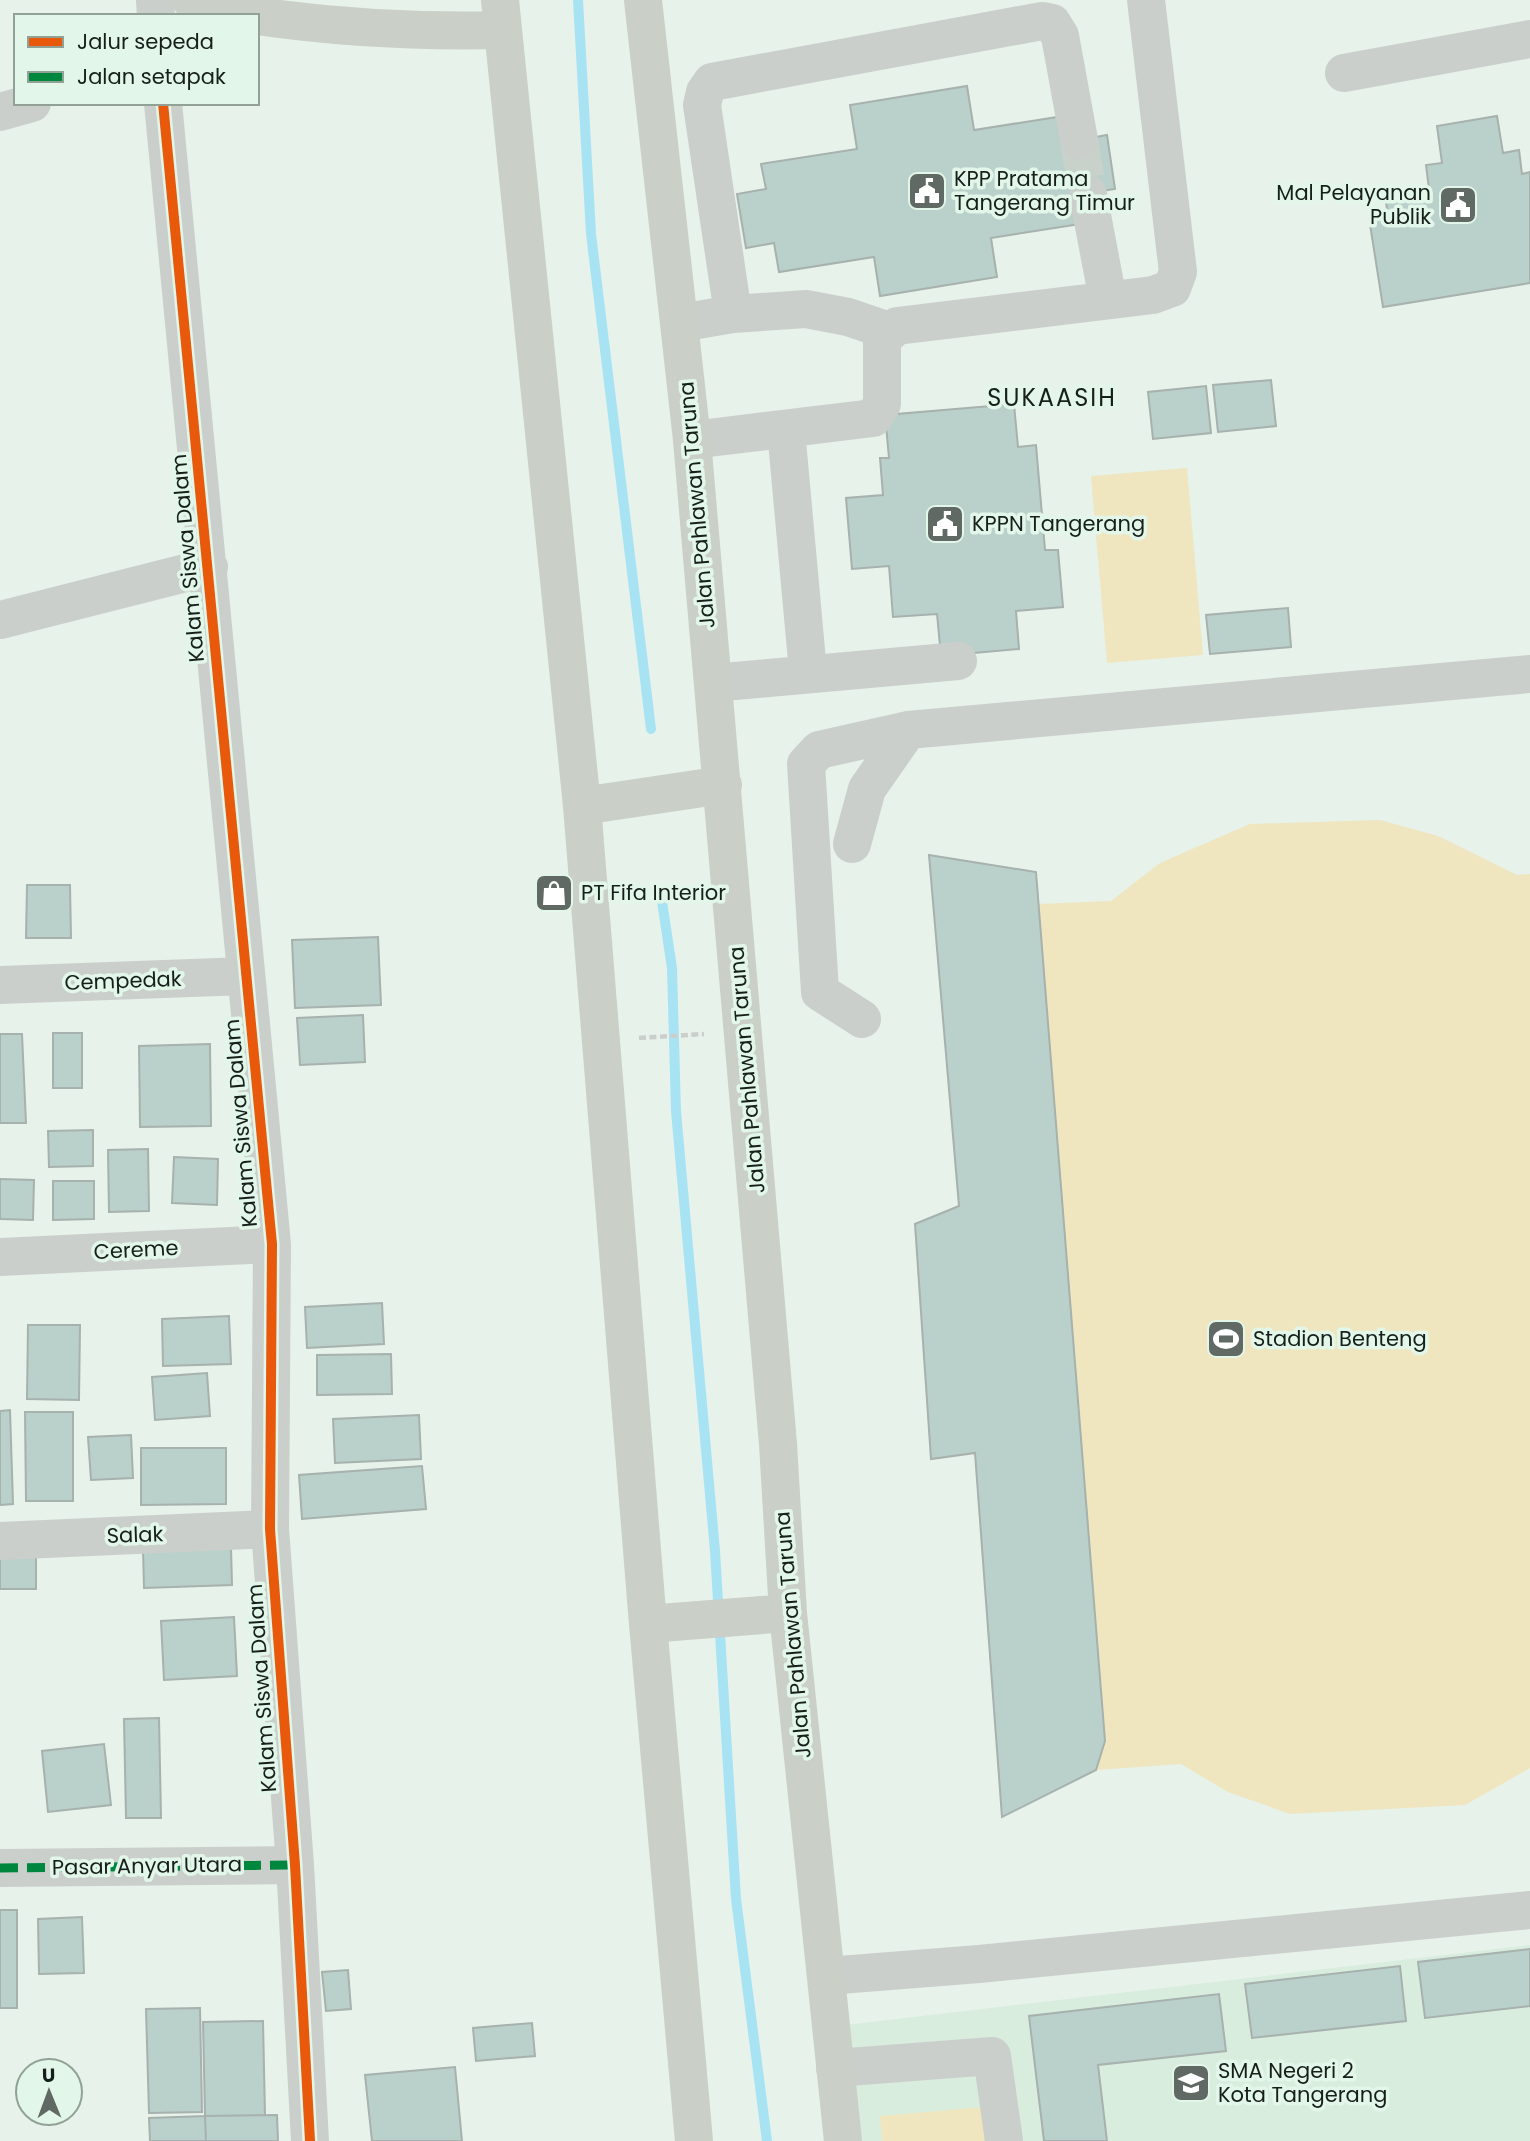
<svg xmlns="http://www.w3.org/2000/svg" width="1530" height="2141" font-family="Poppins,sans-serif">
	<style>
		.built { fill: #d9eddf }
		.green { fill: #efe5bf }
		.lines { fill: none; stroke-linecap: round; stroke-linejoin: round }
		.stream { stroke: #a8e3f4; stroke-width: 10 }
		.building { fill: #bad0cb; stroke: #a7b1ad; stroke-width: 2 }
		.minor-tunnel { stroke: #c8d2cb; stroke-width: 38; stroke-dasharray: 38 19; stroke-linecap: butt }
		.path { stroke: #cacfcc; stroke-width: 4.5; stroke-dasharray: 7 3.5; stroke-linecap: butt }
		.minor { stroke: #cbcfcc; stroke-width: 38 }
		.major { stroke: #cacfc7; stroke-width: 38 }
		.quiet { stroke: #00873e; stroke-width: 9; stroke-dasharray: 18 9; stroke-linecap: butt }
		.cycleway-casing { stroke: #e2f7e9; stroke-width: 15 }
		.cycleway { stroke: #e8590c; stroke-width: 10 }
		.labels { text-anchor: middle; stroke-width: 7; stroke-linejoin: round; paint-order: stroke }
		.poi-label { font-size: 21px; fill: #171f1a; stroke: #e2f7e9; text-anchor: start }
		.street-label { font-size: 21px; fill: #171f1a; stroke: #e2f7e9 }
		.quarter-label { font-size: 24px; letter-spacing: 2px; fill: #171f1a; stroke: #e2f7e9 }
	</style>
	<rect width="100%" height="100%" fill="#e7f2ea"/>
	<path class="built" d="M1530 1945V2141H859L845 2025Z"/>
	<path class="green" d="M1187 468 1203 655 1107 663 1091 476Z
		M1380 820 1438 836 1517 875 1530 874V1768L1465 1805 1290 1814 1228 1792 1181 1764 1096 1770 1002 1817 975 1454 931 1459 915 1224 959 1205 929 855 1036 872 1039 904 1111 901 1160 863 1250 824Z
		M984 2107 987 2141H882L880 2116Z"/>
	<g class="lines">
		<path class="stream" d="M578 0 591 234 651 729
			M661 895 672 968 676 1111 715 1551 736 1899 767 2141"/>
	</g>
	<path class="building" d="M967 86 974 130 1070 115 1074 141 1107 135 1115 189 1083 194 1087 223 991 238 997 277 880 296 874 257 779 272 774 243 746 248 737 194 766 189 761 164 857 149 850 105Z
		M1497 116 1503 153 1519 150 1522 174 1530 172V283L1383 307 1369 218 1388 215 1385 196 1429 189 1426 165 1442 163 1437 126Z
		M1271 380 1276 426 1218 432 1213 385Z
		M1206 386 1211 433 1153 439 1148 392Z
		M1014 404 1018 447 1036 445 1045 550H1058L1063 607 1016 611 1019 649 941 656 937 614 893 617 889 566 852 569 846 498 883 495 880 458H889L885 415Z
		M1288 608 1291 647 1210 654 1206 615Z
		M929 855 1036 872 1105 1741 1096 1770 1002 1817 975 1453 931 1459 915 1224 959 1206Z
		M27 885H70L71 938H26Z
		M378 937 381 1005 295 1008 292 940Z
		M363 1015 365 1062 300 1065 297 1018Z
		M53 1033H82V1088H53Z
		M0 1034H22L26 1123H0Z
		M210 1044 211 1126 140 1127 139 1046Z
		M93 1130V1166L49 1167 48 1131Z
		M148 1149 149 1211 109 1212 108 1150Z
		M174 1157 218 1159 217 1205 172 1203Z
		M0 1179 34 1180 33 1220 0 1219Z
		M53 1181H94V1219L53 1220Z
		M382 1303 384 1344 307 1348 305 1307Z
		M229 1316 231 1364 163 1366 162 1319Z
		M28 1325H80L79 1400 27 1399Z
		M391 1354 392 1394 317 1395V1355Z
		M207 1373 210 1416 155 1420 152 1377Z
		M10 1410 13 1504 0 1505V1411Z
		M25 1412H73V1501H26Z
		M419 1415 421 1459 335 1463 333 1419Z
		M131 1435 133 1478 91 1480 88 1437Z
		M141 1448H226V1504L141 1505Z
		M422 1466 426 1509 302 1519 299 1475Z
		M231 1547 232 1585 144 1588 143 1549Z
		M0 1548H36V1589H0Z
		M234 1617 237 1676 164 1680 161 1621Z
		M159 1718 161 1818H126L124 1719Z
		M104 1744 111 1805 48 1812 42 1751Z
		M0 1910H17V2008H0Z
		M82 1917 84 1973 39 1974 38 1919Z
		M1530 1949V2006L1425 2018 1418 1962Z
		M1400 1966 1406 2021 1252 2038 1245 1984Z
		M348 1970 351 2009 326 2011 322 1972Z
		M1219 1994 1226 2051 1098 2065 1107 2141H1044L1029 2016Z
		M200 2008 202 2112 149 2113 146 2009Z
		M263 2021 265 2115 205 2116 203 2022Z
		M532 2023 535 2056 476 2061 473 2028Z
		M455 2067 462 2141H372L365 2075Z
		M277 2115 278 2141H206L205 2116Z
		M205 2116 206 2141H150L149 2118Z"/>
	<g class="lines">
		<path class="minor-tunnel" d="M1079 140 1088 194"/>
		<path class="path" d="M639 1038 704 1034"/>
		<path class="minor" d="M155 0 156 16
			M1344 73 1530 39
			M163 103 272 1244 270 1529 295 1865 310 2141
			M0 112 32 103
			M1088 194 1108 300
			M733 314 806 309 848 317 889 331
			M680 323 733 314 702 105 705 92 712 82 1042 21 1052 23 1060 36 1079 140
			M786 430 808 672
			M692 440 873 418 882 404V339L897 326 1153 295 1172 288 1178 272 1146 0
			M0 620 209 567
			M713 683 958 661
			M852 844 867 789 908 730
			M0 985 246 976
			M862 1019 820 992 806 764 819 750 908 730 1530 674
			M0 1257 272 1244
			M0 1541 270 1529
			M0 1868 295 1865
			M827 1976 979 1964 1530 1910
			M835 2068 992 2056 1004 2141"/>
		<path class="major" d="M191 0 253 16
			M500 0 582 806 648 1624 694 2141
			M643 0 692 440 778 1444 788 1613 843 2141
			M257 16C340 28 420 32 503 30
			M582 806 723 785
			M648 1624 788 1613"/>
		<path class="quiet" d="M0 1868 295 1865"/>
		<defs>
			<path id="cycleway" d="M163 103 272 1244 270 1529 295 1865 310 2141"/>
		</defs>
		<use href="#cycleway" class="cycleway-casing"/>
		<use href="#cycleway" class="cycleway"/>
	</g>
	<defs>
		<symbol id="civic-square" viewBox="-11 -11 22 22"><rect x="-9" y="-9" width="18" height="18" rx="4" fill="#606963" stroke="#e2f7e9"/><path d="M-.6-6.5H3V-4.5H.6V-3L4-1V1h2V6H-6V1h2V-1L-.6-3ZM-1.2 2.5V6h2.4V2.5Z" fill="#fff"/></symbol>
		<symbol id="shop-square" viewBox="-11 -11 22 22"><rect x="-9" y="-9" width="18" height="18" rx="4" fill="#606963" stroke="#e2f7e9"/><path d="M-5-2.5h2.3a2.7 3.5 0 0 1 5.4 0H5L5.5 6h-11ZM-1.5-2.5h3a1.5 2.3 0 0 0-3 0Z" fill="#fff"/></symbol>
		<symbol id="stadium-square" viewBox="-11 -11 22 22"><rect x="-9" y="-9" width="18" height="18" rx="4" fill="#606963" stroke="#e2f7e9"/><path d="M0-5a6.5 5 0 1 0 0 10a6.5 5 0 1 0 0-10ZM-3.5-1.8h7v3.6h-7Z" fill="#fff"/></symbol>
		<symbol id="school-square" viewBox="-11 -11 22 22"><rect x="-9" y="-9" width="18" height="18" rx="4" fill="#606963" stroke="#e2f7e9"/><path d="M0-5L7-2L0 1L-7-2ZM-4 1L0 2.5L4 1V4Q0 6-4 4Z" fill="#fff"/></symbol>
	</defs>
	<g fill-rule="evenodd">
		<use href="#civic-square" x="905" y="169" width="44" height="44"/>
		<use href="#civic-square" x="1436" y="183" width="44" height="44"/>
		<use href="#civic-square" x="923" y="502" width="44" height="44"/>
		<use href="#shop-square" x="532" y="871" width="44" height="44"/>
		<use href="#stadium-square" x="1204" y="1317" width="44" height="44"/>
		<use href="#school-square" x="1169" y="2061" width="44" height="44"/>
	</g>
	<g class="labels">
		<g class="poi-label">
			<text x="954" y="186">KPP Pratama<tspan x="954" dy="24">Tangerang Timur</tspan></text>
			<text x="1431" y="200" text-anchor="end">Mal Pelayanan<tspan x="1431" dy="24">Publik</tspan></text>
			<text x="972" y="531">KPPN Tangerang</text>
			<text x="581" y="900">PT Fifa Interior</text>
			<text x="1253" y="1346">Stadion Benteng</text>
			<text x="1218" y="2078">SMA Negeri 2<tspan x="1218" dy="24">Kota Tangerang</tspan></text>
		</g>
		<g class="street-label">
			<text transform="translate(697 505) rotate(-95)" y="7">Jalan Pahlawan Taruna</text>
			<text transform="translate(188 558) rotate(-95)" y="7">Kalam Siswa Dalam</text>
			<text transform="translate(123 981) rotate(-2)" y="7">Cempedak</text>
			<text transform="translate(747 1070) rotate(-95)" y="7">Jalan Pahlawan Taruna</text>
			<text transform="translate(241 1123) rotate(-95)" y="7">Kalam Siswa Dalam</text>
			<text transform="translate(136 1250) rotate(-3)" y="7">Cereme</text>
			<text transform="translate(135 1535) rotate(-2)" y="7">Salak</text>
			<text transform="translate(793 1635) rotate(-95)" y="7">Jalan Pahlawan Taruna</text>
			<text transform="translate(262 1688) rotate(-94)" y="7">Kalam Siswa Dalam</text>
			<text transform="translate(147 1866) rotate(-1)" y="7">Pasar Anyar Utara</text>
		</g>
		<g class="quarter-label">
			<text x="1052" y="406">SUKAASIH</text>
		</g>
	</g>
	<rect x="14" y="14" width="245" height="91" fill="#e2f7e9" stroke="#91a196" stroke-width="2"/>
	<rect x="28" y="37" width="35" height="10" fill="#e8590c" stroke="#91a196" stroke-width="2"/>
	<text x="77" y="49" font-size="21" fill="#171f1a">Jalur sepeda</text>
	<rect x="28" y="72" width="35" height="10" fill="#00873e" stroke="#91a196" stroke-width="2"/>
	<text x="77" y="84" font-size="21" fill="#171f1a">Jalan setapak</text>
	<g transform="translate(49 2092) rotate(359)"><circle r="33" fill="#e2f7e9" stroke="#91a196" stroke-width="2"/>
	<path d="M0-5L12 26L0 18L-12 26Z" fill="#606963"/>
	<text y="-10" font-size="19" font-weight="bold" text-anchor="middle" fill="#171f1a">U</text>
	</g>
</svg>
